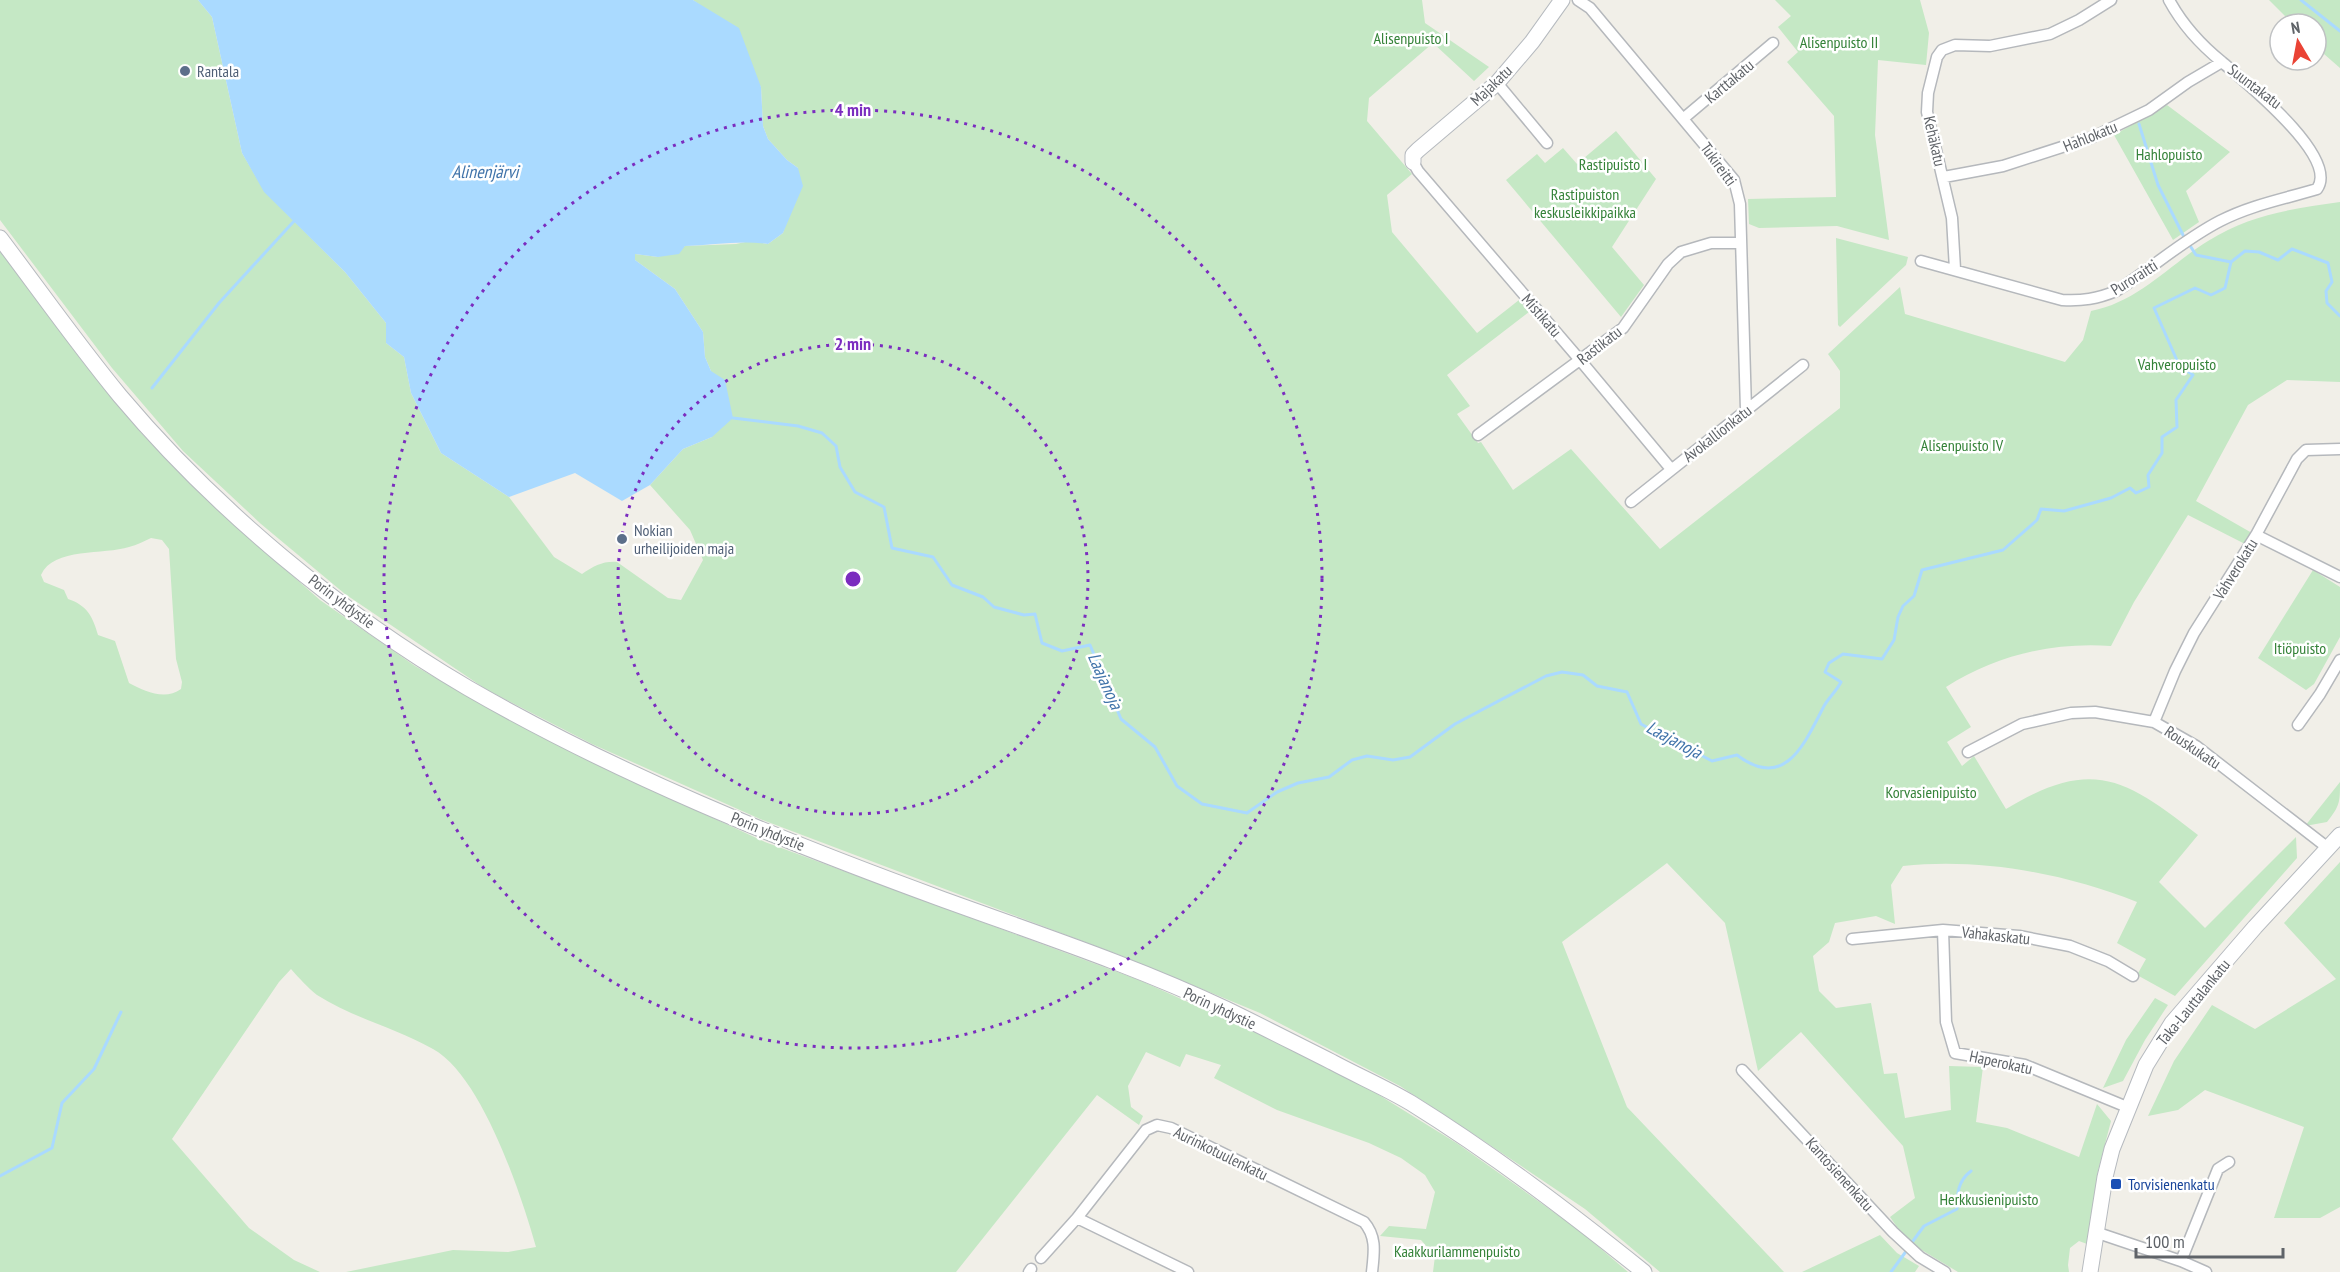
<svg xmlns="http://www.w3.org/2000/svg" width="2340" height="1272" font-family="'PT Sans Narrow',sans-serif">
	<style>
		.green { fill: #c5e8c5; fill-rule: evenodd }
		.water { fill: #aadaff }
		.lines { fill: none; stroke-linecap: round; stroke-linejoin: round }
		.stream { stroke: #aadaff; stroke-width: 3 }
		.street-casing { stroke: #b5b8bc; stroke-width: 13 }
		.secondary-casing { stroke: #b6babf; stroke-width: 17 }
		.street { stroke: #fff; stroke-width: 10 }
		.secondary { stroke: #fff; stroke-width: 15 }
		.ring { fill: none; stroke: #7b2cbf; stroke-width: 3; stroke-dasharray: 3 6 }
		.service-dot { fill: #5c6f8a; stroke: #fff; stroke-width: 2 }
		.transit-dot { fill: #1a4fb4; stroke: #fff; stroke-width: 2 }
		.labels { text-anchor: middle; stroke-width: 5; stroke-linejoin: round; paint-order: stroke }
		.park-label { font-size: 16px; fill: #348238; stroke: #fff }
		.service-label { font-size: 16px; fill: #4e5e75; stroke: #fff; text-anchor: start }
		.street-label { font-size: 16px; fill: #5f6368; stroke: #fff }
		.transit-label { font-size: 16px; fill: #164399; stroke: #fff; text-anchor: start }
		.water-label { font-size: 18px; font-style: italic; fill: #4174aa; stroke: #fff }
		.centre { fill: #7b2cbf; stroke: #fff; stroke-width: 3 }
		.ring-label { font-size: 18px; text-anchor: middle; font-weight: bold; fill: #7b2cbf; stroke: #fff; stroke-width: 5; stroke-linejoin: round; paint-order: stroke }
	</style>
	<rect width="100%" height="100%" fill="#f1efe8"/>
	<path class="green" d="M0 0H198L212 17 242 153 265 192 345 272 386 323V343L404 357 411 393 441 453 509 497 554 557 582 574C594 566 603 561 617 562L668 598 681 600 703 560 690 530 650 485 683 449 712 437 711 371 705 357 703 332 675 289 635 260V254L658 257 685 246 736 244 750 241 768 244 783 233 788 217 798 168 787 160 768 139 763 126 761 87 700 5 693 0H1422L1425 23 1489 67 1474 81 1433 43 1369 98 1367 121 1412 174 1387 195 1392 232 1477 333 1519 300 1529 312 1447 375 1470 406 1457 414 1478 443 1481 442 1513 490 1571 449 1660 549 1840 408V371L1828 354 1900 287 1905 314 2065 362 2083 340 2091 311C2138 302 2169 265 2208 241 2251 214 2292 209 2340 202V382L2287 380 2248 405 2196 501 2252 533 2245 544 2188 515 2134 602 2111 646C2052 642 1997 655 1946 687L1971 727 1947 742 1962 766 1974 756 2006 809C2092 757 2125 778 2198 835L2159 882 2205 928 2296 837 2297 858 2175 996 2137 975 2146 959 2117 943 2137 902C2063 873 1982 858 1903 866L1891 885 1895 924 1876 916 1835 923 1829 942 1813 956 1819 991 1836 1008 1871 1003 1884 1074 1897 1073 1905 1118 1951 1110 1949 1066 1983 1067 1976 1122 2007 1128 2079 1157 2097 1104 2111 1121 2098 1171 2087 1244 2079 1241 2070 1248 2068 1265 2069 1272H1958L1920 1249 1902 1234 1890 1217 1915 1198 1903 1146 1801 1032 1758 1071 1725 923 1667 863 1562 942 1627 1107 1784 1272H1660L1585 1209 1472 1133 1400 1086 1260 1013 1122 956 760 819 592 744 487 690 345 594 261 524 183 451 112 368 0 220Z
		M1775 0H1920L1929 33 1926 65 1878 60 1875 135 1889 240 1837 226 1759 228 1749 224 1748 199 1836 197 1834 116 1787 62 1798 52 1778 27 1791 16Z
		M2269 0H2340V68L2316 47V24H2293Z
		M2167 105 2230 152 2186 191 2199 222 2173 240 2114 135Z
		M1616 131 1656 179 1612 247 1644 285 1621 317 1506 180 1537 154 1545 163 1563 148 1577 164Z
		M1836 238 1908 257 1906 265 1840 327 1838 325Z
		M0 251 85 365 143 435 219 511 320 600 415 666 515 723 633 781 765 842 1139 980 1277 1042 1366 1087 1458 1144 1579 1230 1628 1272H1433L1435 1256 1421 1240 1380 1236 1389 1226 1426 1229 1435 1192 1425 1175 1401 1158 1369 1143 1277 1110 1214 1078 1221 1065 1186 1054 1180 1067 1146 1052 1128 1086 1131 1107 1143 1116 1139 1125 1097 1095 956 1272H346L453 1250 508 1252 536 1247C521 1194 482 1076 433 1049 396 1028 353 1018 317 995 308 988 299 978 291 969L279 982 172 1139 249 1228 294 1260 320 1272H0ZM151 538 162 540 169 549 176 659 182 682 181 689C165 701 144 691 129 683L115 641 98 635C93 617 87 605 68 599L64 590 44 582 41 575C53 547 105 555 129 547 137 545 144 541 151 538Z
		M2313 570 2340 587V637L2314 684 2306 690 2258 658Z
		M2340 782C2340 802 2340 806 2327 822L2305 826Z
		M2340 862V1207L2320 1218H2274L2304 1127 2205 1090 2178 1110 2148 1116 2174 1061 2212 1005 2255 1029 2336 979 2284 923Z
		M2155 998 2168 1005 2145 1040 2123 1081 2103 1088 2126 1040Z
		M1880 1235 1897 1253 1919 1266 1915 1272H1802Z"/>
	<path class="water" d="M198 0H693L739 28 761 87 763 126 768 139 787 160 798 168 803 186 783 233 768 244C741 240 713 245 685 246L679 254 658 257 635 254V260L675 289 703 332 705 357 711 371 725 380 733 418 712 437 683 449 650 485 622 501 575 473 509 497 441 453 411 393 404 357 386 343V323L345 272 264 192 242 153 212 17Z"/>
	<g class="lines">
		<path class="stream" d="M2301 0 2340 31
			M2139 124 2158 185 2185 239
			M2189 244 2196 255 2231 262
			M152 388 219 303 295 220
			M733 418 798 426 822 433 836 446 840 467 855 492 884 507 892 548 933 557 952 585 983 597 994 607 1024 615 1035 614 1042 643 1062 651 1090 645 1121 719 1155 747 1177 786 1202 804 1247 813 1277 792 1298 783 1329 777 1352 760 1367 756 1393 760 1410 757 1455 724 1546 676 1562 672 1583 675 1597 686 1627 692 1641 724 1661 735 1682 740 1693 751 1712 761 1737 755C1784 791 1804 745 1823 708 1827 699 1836 692 1841 682L1825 672 1829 663 1843 654 1882 659 1894 640 1898 617 1903 606 1914 596 1922 570 2003 550 2037 520 2041 509 2064 511 2111 498 2130 488 2136 493 2149 487 2148 475 2162 453V437L2177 427 2176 400 2193 375 2179 365 2154 308 2195 288 2211 295 2225 288 2231 262 2245 251 2259 252 2278 260 2292 249 2328 263 2332 282 2326 291 2327 303 2340 316
			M0 1176 52 1148 62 1103 94 1069 121 1012
			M1910 1245 1924 1226 1957 1209C1957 1193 1958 1181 1971 1171
			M1891 1272 1907 1250"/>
		<defs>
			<path id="street" d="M1578 0 1590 8 1734 180 1740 204 1746 410
				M1497 83 1547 143
				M1684 118 1773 43
				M1413 162 1418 171 1580 360 1671 469
				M1944 177 2003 166 2093 137 2149 110 2188 82 2222 62
				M1921 261 2062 300C2082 301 2097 299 2116 291 2151 269 2183 240 2220 221 2251 205 2284 199 2317 189 2340 157 2244 81 2222 62 2201 45 2182 24 2169 0
				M1955 269 1952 218 1927 112 1928 93 1937 57 1942 50 1955 45 1990 46 2050 34 2079 20 2111 0
				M1478 435 1623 328 1668 264 1681 252 1711 243H1741
				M1631 502 1803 365
				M2256 535 2340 577
				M2154 722 2175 671 2194 633 2256 535 2297 459 2306 450 2340 449
				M2298 725 2320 694 2340 660
				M1968 752 2022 724 2071 713 2095 712 2154 722 2196 746 2328 848
				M1943 930 1946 1022 1955 1053 2025 1065 2127 1107
				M1852 939 1943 930 2019 936 2070 946 2108 961 2133 976
				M1742 1070 1893 1232 1920 1257 1945 1272
				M1077 1218 1188 1272
				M2098 1233 2181 1261 2206 1272
				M1041 1258 1077 1218 1146 1130 1157 1125 1171 1128 1364 1222C1377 1237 1374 1253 1372 1272
				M2181 1261 2218 1169 2229 1162
				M1029 1272 1031 1269"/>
			<path id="secondary" d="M1413 162V155L1418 150 1497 83 1532 42 1562 0
				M0 238C40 291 78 345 120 396 215 509 340 613 468 688 617 774 778 839 939 898 1035 933 1133 965 1226 1009 1261 1026 1296 1044 1332 1062 1358 1076 1386 1088 1411 1103 1493 1154 1569 1212 1644 1272
				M2090 1272 2105 1177 2112 1149 2146 1065 2172 1023 2185 1008 2255 927 2340 835"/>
		</defs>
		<use href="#street" class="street-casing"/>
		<use href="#secondary" class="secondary-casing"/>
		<use href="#street" class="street"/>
		<use href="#secondary" class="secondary"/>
	</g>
	<g class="ring">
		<circle cx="853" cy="579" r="235"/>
		<circle cx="853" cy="579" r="469"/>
	</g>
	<g class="service-dot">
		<circle cx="185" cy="71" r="6"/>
		<circle cx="622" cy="539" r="6"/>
	</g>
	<rect class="transit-dot" x="2110" y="1178" width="12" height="12" rx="3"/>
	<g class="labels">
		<g class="park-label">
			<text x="1411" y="44">Alisenpuisto I</text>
			<text x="1839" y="48">Alisenpuisto II</text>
			<text x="2169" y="160">Hahlopuisto</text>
			<text x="1613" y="170">Rastipuisto I</text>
			<text x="1585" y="200">Rastipuiston<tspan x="1585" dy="18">keskusleikkipaikka</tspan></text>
			<text x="2177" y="370">Vahveropuisto</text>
			<text x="1962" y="451">Alisenpuisto IV</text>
			<text x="2300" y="654">Itiöpuisto</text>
			<text x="1931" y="798">Korvasienipuisto</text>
			<text x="1989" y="1205">Herkkusienipuisto</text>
			<text x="1457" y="1257">Kaakkurilammenpuisto</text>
		</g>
		<g class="service-label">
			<text x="197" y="77">Rantala</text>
			<text x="634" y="536">Nokian<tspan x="634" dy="18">urheilijoiden maja</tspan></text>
		</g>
		<g class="street-label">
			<text transform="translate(1729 81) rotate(-40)" y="6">Karttakatu</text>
			<text transform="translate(1491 85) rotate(-44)" y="6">Majakatu</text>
			<text transform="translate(2255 86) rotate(37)" y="6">Suuntakatu</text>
			<text transform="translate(2090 136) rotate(-22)" y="6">Hahlokatu</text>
			<text transform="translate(1935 141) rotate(77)" y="6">Kehäkatu</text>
			<text transform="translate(1719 164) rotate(54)" y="6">Tukireitti</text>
			<text transform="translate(2134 277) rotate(-32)" y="6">Puroraitti</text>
			<text transform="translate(1542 315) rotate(49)" y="6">Mistikatu</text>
			<text transform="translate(1599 345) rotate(-38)" y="6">Rastikatu</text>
			<text transform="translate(1717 433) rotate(-38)" y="6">Avokallionkatu</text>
			<text transform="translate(2235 569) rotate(-58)" y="6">Vahverokatu</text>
			<text transform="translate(342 601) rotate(37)" y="6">Porin yhdystie</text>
			<text transform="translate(2193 747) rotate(34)" y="6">Rouskukatu</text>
			<text transform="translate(768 831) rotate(22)" y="6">Porin yhdystie</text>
			<text transform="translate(1996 935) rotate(6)" y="6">Vahakaskatu</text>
			<text transform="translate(2193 1002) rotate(-51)" y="6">Taka-Lauttalankatu</text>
			<text transform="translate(1220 1008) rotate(25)" y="6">Porin yhdystie</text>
			<text transform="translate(2001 1062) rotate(12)" y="6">Haperokatu</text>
			<text transform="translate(1221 1153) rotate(26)" y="6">Aurinkotuulenkatu</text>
			<text transform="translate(1840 1174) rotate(48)" y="6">Kantosienenkatu</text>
		</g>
		<g class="transit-label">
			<text x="2128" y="1190">Torvisienenkatu</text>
		</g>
		<g class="water-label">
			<text x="485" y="178">Alinenjärvi</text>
			<text transform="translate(1105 681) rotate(66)" y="6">Laajanoja</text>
			<text transform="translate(1674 740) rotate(28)" y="6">Laajanoja</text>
		</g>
	</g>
	<circle cx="853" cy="579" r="9" class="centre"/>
	<g class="ring-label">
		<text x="853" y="116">4 min</text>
		<text x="853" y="350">2 min</text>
	</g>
	<g transform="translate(2298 42) rotate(350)"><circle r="28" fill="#ffffff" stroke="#bfc1c3" stroke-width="1.5"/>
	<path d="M0-4.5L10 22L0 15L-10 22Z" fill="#ea4335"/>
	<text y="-9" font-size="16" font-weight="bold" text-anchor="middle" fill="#5f6368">N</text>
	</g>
	<path d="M2136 1248v9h147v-9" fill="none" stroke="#5f6368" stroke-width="3"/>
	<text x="2145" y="1248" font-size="18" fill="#5f6368" stroke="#ffffff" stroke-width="4.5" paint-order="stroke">100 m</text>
</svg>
